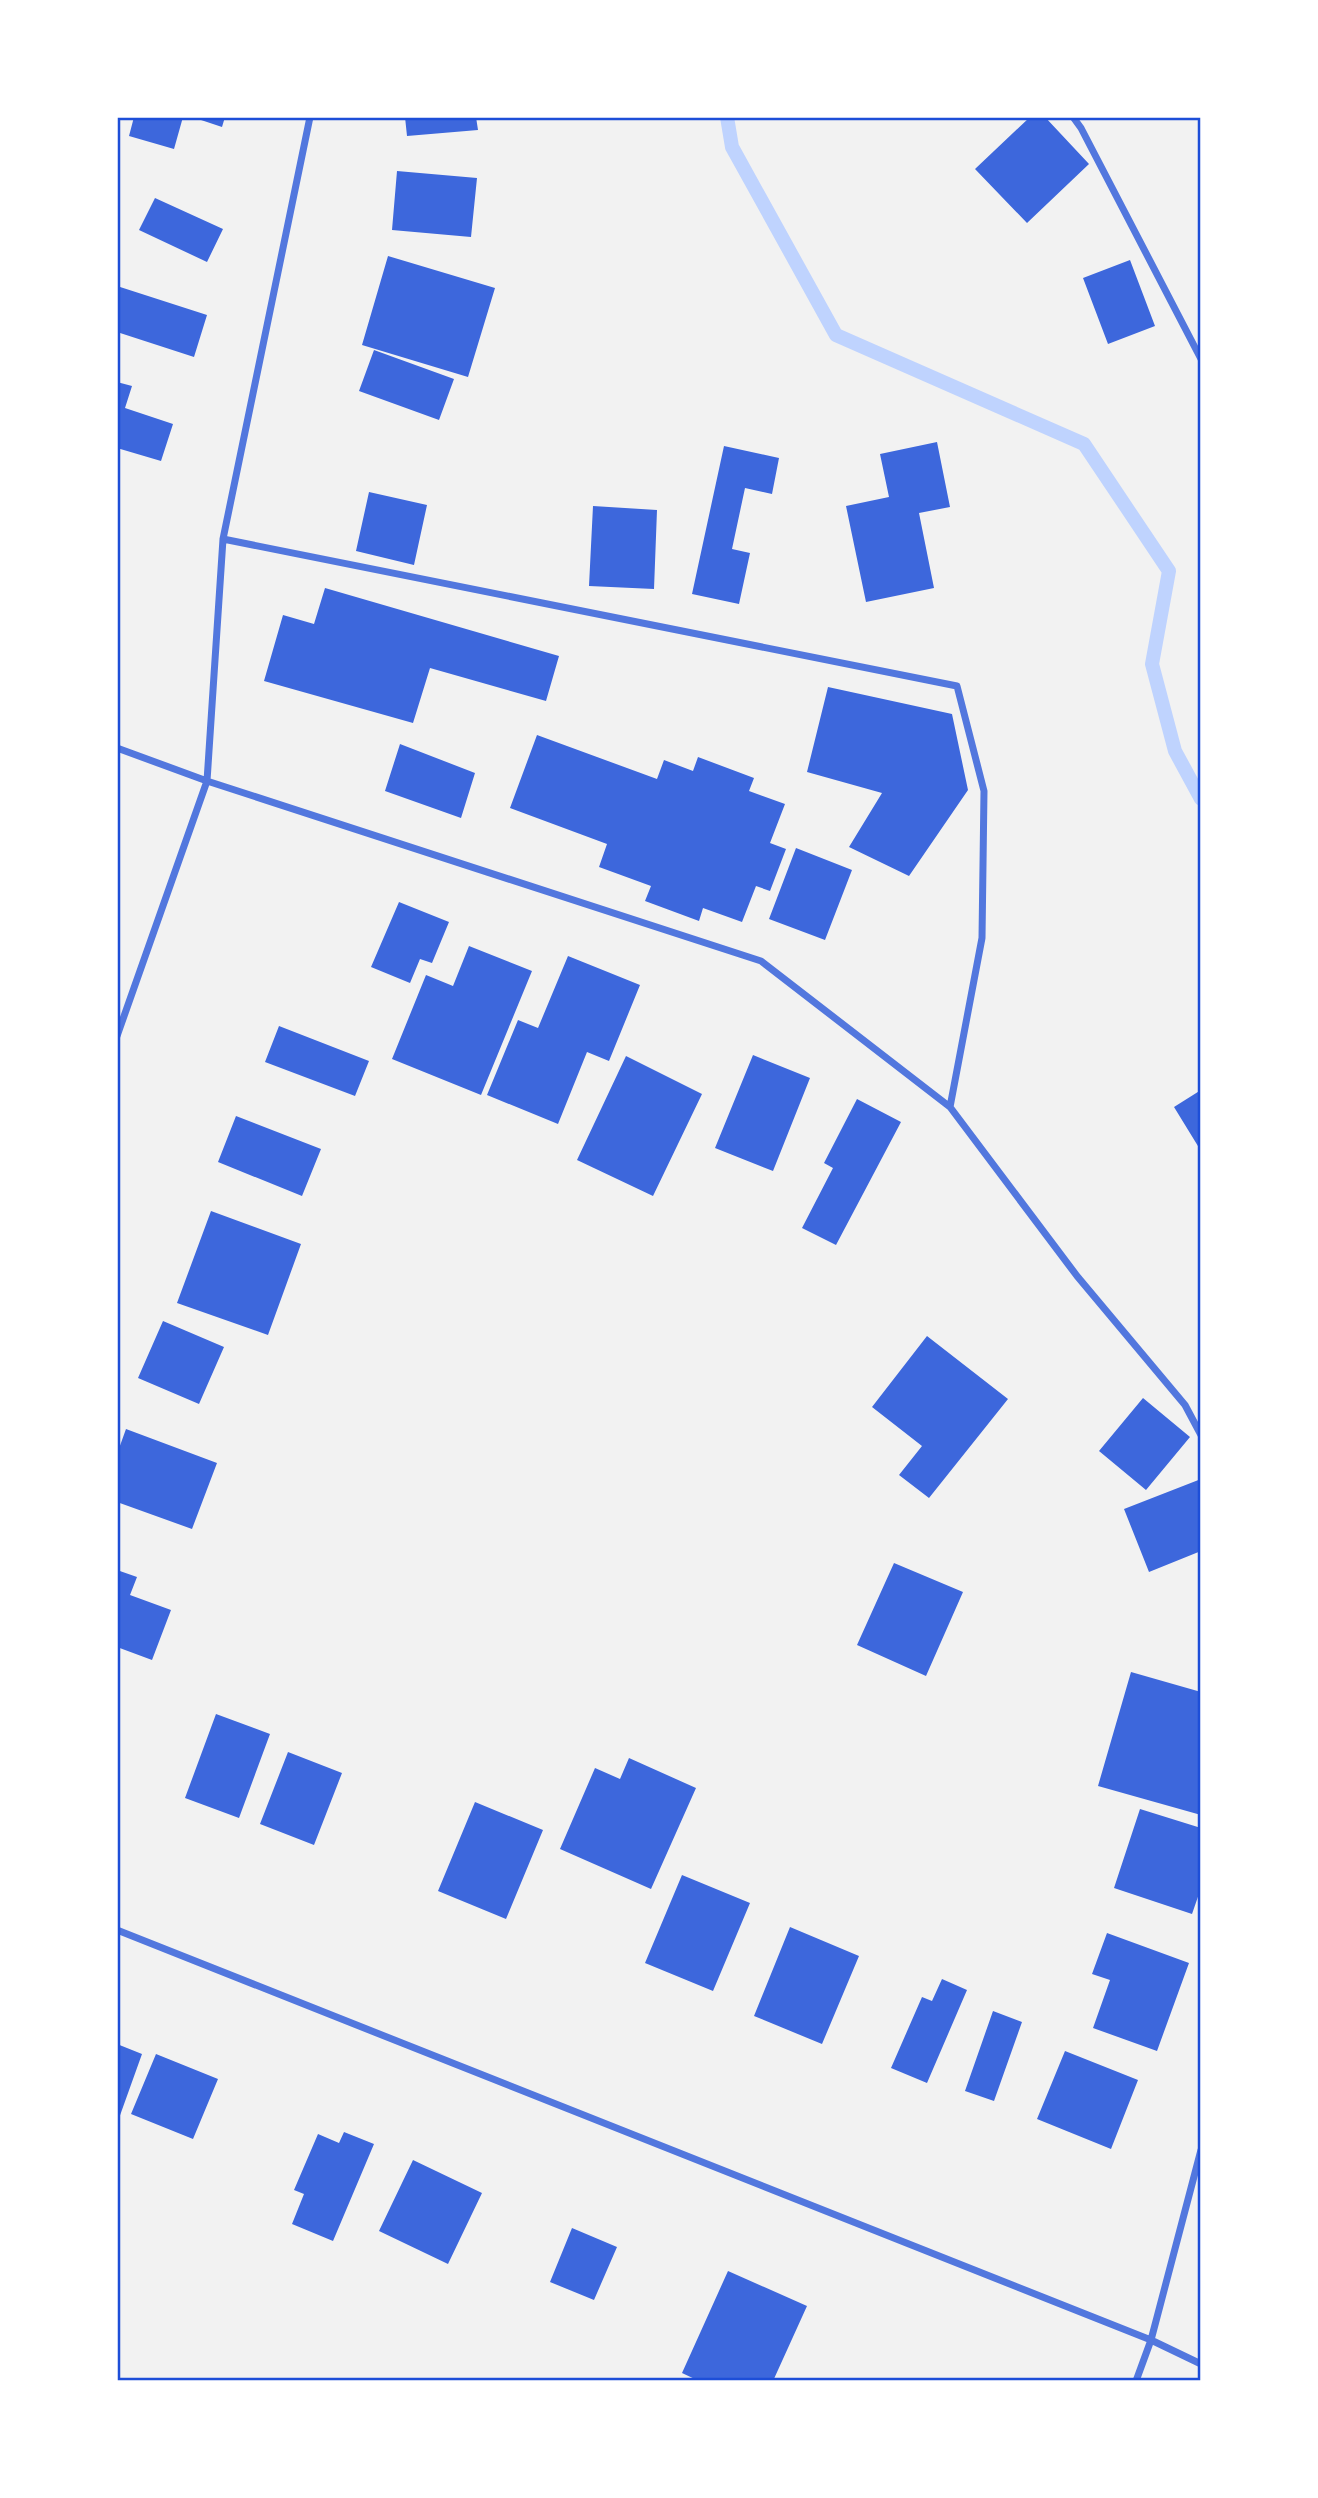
<svg xmlns="http://www.w3.org/2000/svg" width="1318" height="2498" font-family="'DM Sans',sans-serif">
	<style>
		.lines { fill: none; stroke-linecap: round; stroke-linejoin: round }
		.stream { stroke: #bfd3fe; stroke-width: 14 }
		.building { fill: #3d67dc }
		.minor { stroke: #5277de; stroke-width: 7 }
		.neatline { fill: none; stroke: #1d4ed8; stroke-width: 2.5 }
	</style>
	<rect width="100%" height="100%" fill="#f2f2f2"/>
	<g class="lines">
		<path class="stream" d="M727 117 732 147 836 335 1084 444 1169 571 1152 664 1175 751 1201 799"/>
	</g>
	<path class="building" d="M134 117H183L174 149 129 136Z
		M192 117H225L222 127Z
		M405 117H476L478 130 407 136Z
		M1030 117H1045L1089 164 1027 223 975 169Z
		M397 171 477 178 471 237 392 230Z
		M155 198 223 229 207 262 139 230Z
		M388 256 495 288 468 377 362 345Z
		M1130 260 1155 326 1108 344 1083 278Z
		M117 286 207 315 194 357 117 332Z
		M374 350 454 379 439 420 359 391Z
		M117 382 132 386 125 408 173 424 161 461 117 448Z
		M937 442 950 507 919 513 934 588 866 602 846 506 889 497 880 454Z
		M724 446 779 458 772 494 745 488 732 549 750 553 739 604 692 594Z
		M369 492 427 505 414 565 356 551Z
		M593 506 657 510 654 589 589 586Z
		M325 588 559 656 546 701 430 668 413 723 264 681 283 615 314 624Z
		M828 687 952 714 968 790 909 876 849 847 882 793 807 772Z
		M537 735 657 779 664 760 693 771 698 757 754 778 749 791 785 804 770 843 786 849 770 891 756 886 742 922 703 908 699 921 645 901 651 886 599 867 607 844 510 808Z
		M400 744 475 773 461 818 385 791Z
		M796 848 852 870 825 940 769 919Z
		M399 902 449 922 432 963 420 959 410 983 371 967Z
		M469 946 532 971 481 1095 392 1059 426 975 453 986Z
		M568 956 640 985 609 1061 587 1052 558 1124 487 1095 518 1020 538 1028Z
		M279 1026 369 1061 355 1096 265 1062Z
		M753 1055 810 1078 773 1171 715 1148Z
		M626 1056 702 1094 653 1196 577 1160Z
		M1201 1090V1151L1174 1107Z
		M857 1099 901 1122 836 1245 802 1228 833 1168 824 1163Z
		M236 1116 321 1149 302 1196 218 1162Z
		M211 1211 301 1244 268 1335 177 1303Z
		M163 1321 224 1347 199 1404 138 1378Z
		M927 1336 1008 1399 929 1498 899 1475 922 1446 872 1407Z
		M1143 1398 1190 1437 1146 1490 1099 1451Z
		M126 1429 217 1463 192 1529 117 1502V1454Z
		M1201 1479V1551L1149 1572 1124 1509Z
		M894 1563 963 1592 926 1676 857 1645Z
		M117 1570 137 1577 130 1595 171 1610 152 1660 117 1647Z
		M1131 1672 1201 1692V1815L1098 1786Z
		M216 1714 270 1734 239 1818 185 1798Z
		M288 1752 342 1773 314 1845 260 1824Z
		M629 1758 696 1788 651 1889 560 1849 595 1768 620 1779Z
		M475 1802 543 1830 506 1919 438 1891Z
		M1140 1809 1201 1828V1888L1192 1914 1114 1888Z
		M682 1875 750 1903 713 1991 645 1963Z
		M790 1927 859 1956 822 2044 754 2016Z
		M1107 1933 1189 1963 1157 2051 1093 2028 1110 1980 1092 1974Z
		M942 1979 967 1990 927 2083 891 2068 922 1997 932 2001Z
		M993 2011 1022 2022 994 2101 965 2091Z
		M117 2044 142 2054 118 2121H117Z
		M1065 2051 1138 2080 1111 2149 1037 2119Z
		M156 2054 218 2079 193 2139 131 2114Z
		M344 2132 374 2144 333 2241 292 2224 304 2194 294 2190 318 2134 339 2143Z
		M413 2160 482 2193 448 2264 379 2231Z
		M572 2228 617 2247 594 2300 550 2282Z
		M728 2271 807 2306 773 2381H699L682 2373Z"/>
	<g class="lines">
		<path class="minor" d="M1073 117 1081 128 1201 359
			M223 539 957 686 984 791 982 938 950 1107 1077 1276 1185 1405 1201 1435
			M117 748 207 781 761 961 950 1107
			M117 1036 207 781 223 539 310 117
			M117 1930 1151 2340 1201 2364
			M1136 2381 1151 2340 1201 2150"/>
	</g>
	<rect width="1318" height="2498" fill="none" stroke="#ffffff" stroke-width="238"/>
	<rect x="119" y="119" width="1080" height="2260" class="neatline"/>
</svg>
